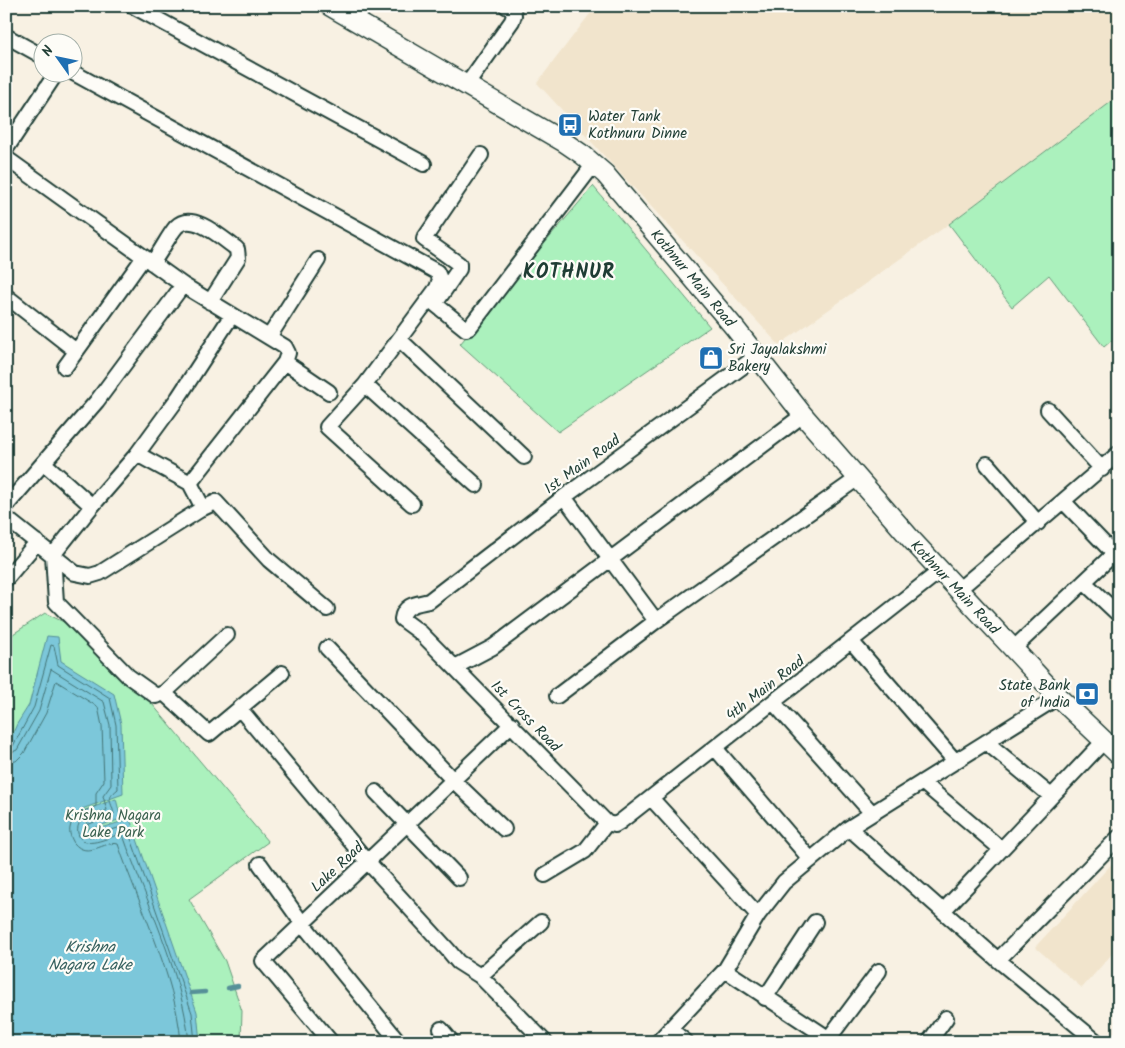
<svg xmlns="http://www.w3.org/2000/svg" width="1125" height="1048" font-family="Kalam,sans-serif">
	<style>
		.built { fill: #f1e4cc }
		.green { fill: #abf1bd; stroke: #659778 }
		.water { fill: #7bc7da; stroke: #569098 }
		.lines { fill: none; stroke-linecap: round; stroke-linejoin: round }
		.shore { stroke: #447476; stroke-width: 1 }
		.stream { stroke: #569098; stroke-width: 4.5 }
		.street-casing { stroke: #1f3d34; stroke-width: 18 }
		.secondary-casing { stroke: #1f3d34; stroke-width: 22 }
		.street { stroke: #fdfcf7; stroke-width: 14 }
		.secondary { stroke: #fdfcf7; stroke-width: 19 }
		.labels { text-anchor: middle; stroke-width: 4.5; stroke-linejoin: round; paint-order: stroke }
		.poi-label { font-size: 15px; fill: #1f3d34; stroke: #fdfcf7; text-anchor: start }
		.street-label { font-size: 15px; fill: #1f3d34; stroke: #fdfcf7 }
		.park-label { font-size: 15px; fill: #3b614f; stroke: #fdfcf7 }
		.water-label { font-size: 16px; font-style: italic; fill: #36605e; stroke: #fdfcf7 }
		.district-label { font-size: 20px; font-weight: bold; letter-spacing: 1px; fill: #1f3d34; stroke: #fdfcf7 }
	</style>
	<rect width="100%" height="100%" fill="#f8f1e3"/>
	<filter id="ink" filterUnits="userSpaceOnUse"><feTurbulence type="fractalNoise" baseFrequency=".02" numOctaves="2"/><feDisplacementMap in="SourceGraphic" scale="10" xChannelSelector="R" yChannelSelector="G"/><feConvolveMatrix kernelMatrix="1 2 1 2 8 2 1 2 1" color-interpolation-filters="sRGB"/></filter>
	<g filter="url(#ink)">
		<path class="built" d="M596 6H1119V96L949 224 779 345 537 83Z
			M1119 856V946L1082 988 1035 947Z"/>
		<path class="green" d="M1119 96V334L1104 347 1049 275 1012 307 949 224Z
			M593 186 710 327 558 432 460 344Z
			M45 613 76 628 147 698 268 842 189 899 225 961 242 1011 241 1042H6V648L13 634Z"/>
		<path class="water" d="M47 636 58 637 61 661 114 694 121 724 123 794 82 809 89 832 130 819 197 1012 200 1042H6V748L17 724 29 705Z
			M116 799 121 819 90 829 83 811Z"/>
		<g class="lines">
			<path class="shore" d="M6 749 13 746 34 707 51 645 54 646 58 665 110 698 116 725 118 789C105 800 111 799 114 814L87 825 84 832 90 837 124 826 127 827 192 1013 195 1042
				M6 755 17 750 39 711 51 669 104 702 110 725 111 785 103 796 107 810C100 815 87 815 81 821 78 824 77 829 78 833 82 852 109 837 120 834L123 835C146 902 182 971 189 1042
				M6 762 16 761 24 753 46 713 56 681 98 707 102 726 104 781 96 793V806C85 812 72 813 70 828 69 833 71 838 74 843 88 860 104 840 118 844 140 909 175 974 181 1042"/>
			<path class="stream" d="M228 988 238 986
				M191 993 205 992"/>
			<defs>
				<path id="street" d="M133 6 424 164
					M356 20 364 6
					M6 36 42 56
					M72 72 437 272 440 279 437 288 365 385 327 427 412 504
					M466 86 512 21 514 15 513 10 506 6
					M6 149 57 72
					M481 155 424 239 459 264V269L435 304 466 329 469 328 594 164
					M6 158 183 285 285 347 288 353 285 362 190 483
					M152 263C161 252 167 238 176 227 192 210 223 239 237 249L238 258 210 302
					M6 296 76 351
					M269 337 318 260
					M399 339 524 457
					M285 362 329 392
					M65 367 144 257
					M365 385 476 485
					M1048 410 1102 469
					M137 454 190 483 203 508
					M44 463 92 506
					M987 464 1038 523
					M564 497 656 621
					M6 506 97 401 183 285
					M6 518 75 573 90 576 100 573 203 508 216 502 269 560 327 609
					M1114 554 1063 501 1119 453
					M6 579 37 542
					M1084 582 1119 615
					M958 590 1063 501
					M227 635 164 693 156 696 128 676 56 602 53 555 92 506 137 454 178 398 232 315
					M851 641 955 761
					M327 648 453 780 504 829
					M1013 649 1119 549
					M455 667 493 647 803 415
					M164 693 209 734 282 673
					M557 696 656 621 858 478
					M773 702 872 813
					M240 709 367 861 448 950 458 962 480 976 545 1042
					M986 742 1051 796
					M715 748 811 860
					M922 782 1001 849
					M376 792 459 878
					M651 798 758 915
					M607 823 421 633 402 619C404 604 417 604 429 601L564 497 757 356
					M607 823 615 825 620 822 940 571
					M849 828 998 960 1097 1042
					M260 864 302 923 399 1042
					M545 875 585 851 607 823
					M943 911 1104 741
					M998 960 1119 837
					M725 970 834 1042
					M480 976 541 922
					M765 998 815 922
					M441 1029 452 1042
					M670 1029 686 1042
					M829 1038 879 971
					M331 1042 263 961 512 724
					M658 1042 725 970 758 915 784 882 849 828 1058 697
					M929 1042 946 1018"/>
				<path id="secondary" d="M330 6 564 142 583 155 605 174 734 327 803 415 910 538 1058 697 1119 755"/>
			</defs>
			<use href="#street" class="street-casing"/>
			<use href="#secondary" class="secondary-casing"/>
			<use href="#street" class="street"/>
			<use href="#secondary" class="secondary"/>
		</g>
	</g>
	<defs>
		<symbol id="bus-square" viewBox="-11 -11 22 22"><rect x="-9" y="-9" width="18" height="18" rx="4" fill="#1f6fb2" stroke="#fdfcf7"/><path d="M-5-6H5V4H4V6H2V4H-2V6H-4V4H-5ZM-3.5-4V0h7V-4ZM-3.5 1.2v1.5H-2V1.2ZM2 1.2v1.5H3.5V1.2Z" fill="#fff"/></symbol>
		<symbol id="shop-square" viewBox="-11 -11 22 22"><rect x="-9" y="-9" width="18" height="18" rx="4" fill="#1f6fb2" stroke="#fdfcf7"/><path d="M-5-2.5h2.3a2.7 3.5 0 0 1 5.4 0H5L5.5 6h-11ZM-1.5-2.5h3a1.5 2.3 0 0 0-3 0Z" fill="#fff"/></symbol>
		<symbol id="bank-square" viewBox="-11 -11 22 22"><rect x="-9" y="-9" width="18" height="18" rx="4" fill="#1f6fb2" stroke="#fdfcf7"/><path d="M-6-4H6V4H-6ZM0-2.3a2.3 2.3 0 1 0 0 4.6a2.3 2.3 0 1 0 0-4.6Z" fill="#fff"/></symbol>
	</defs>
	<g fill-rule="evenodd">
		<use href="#bus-square" x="556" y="111" width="28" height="28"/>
		<use href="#shop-square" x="697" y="344" width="28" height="28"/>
		<use href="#bank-square" x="1073" y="680" width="28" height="28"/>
	</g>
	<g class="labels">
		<g class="poi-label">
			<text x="588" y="121">Water Tank<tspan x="588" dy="17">Kothnuru Dinne</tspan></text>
			<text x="728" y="354">Sri Jayalakshmi<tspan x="728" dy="17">Bakery</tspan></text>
			<text x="1070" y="690" text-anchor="end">State Bank<tspan x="1070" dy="17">of India</tspan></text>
		</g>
		<g class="street-label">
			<text transform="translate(693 278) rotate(50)" y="5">Kothnur Main Road</text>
			<text transform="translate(582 464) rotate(-36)" y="5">1st Main Road</text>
			<text transform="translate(955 587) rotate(47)" y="5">Kothnur Main Road</text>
			<text transform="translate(765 688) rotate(-38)" y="5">4th Main Road</text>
			<text transform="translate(526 716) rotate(46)" y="5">1st Cross Road</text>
			<text transform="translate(337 867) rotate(-43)" y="5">Lake Road</text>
		</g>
		<g class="park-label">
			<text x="113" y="820">Krishna Nagara<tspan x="113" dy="17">Lake Park</tspan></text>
		</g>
		<g class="water-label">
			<text x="90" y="952">Krishna<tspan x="90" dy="18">Nagara Lake</tspan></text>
		</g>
		<g class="district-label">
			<text x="569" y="278">KOTHNUR</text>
		</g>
	</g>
	<rect width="1125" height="1048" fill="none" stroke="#fdfcf7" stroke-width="25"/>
	<rect x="12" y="12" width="1100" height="1023" fill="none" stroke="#1f3d34" stroke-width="2" filter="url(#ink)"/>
	<g transform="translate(58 58) rotate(303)"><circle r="24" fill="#fdfcf7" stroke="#a4b0a9"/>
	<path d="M0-4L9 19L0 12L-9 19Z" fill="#1f6fb2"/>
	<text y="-8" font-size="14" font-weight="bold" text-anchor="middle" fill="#1f3d34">N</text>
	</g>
</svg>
